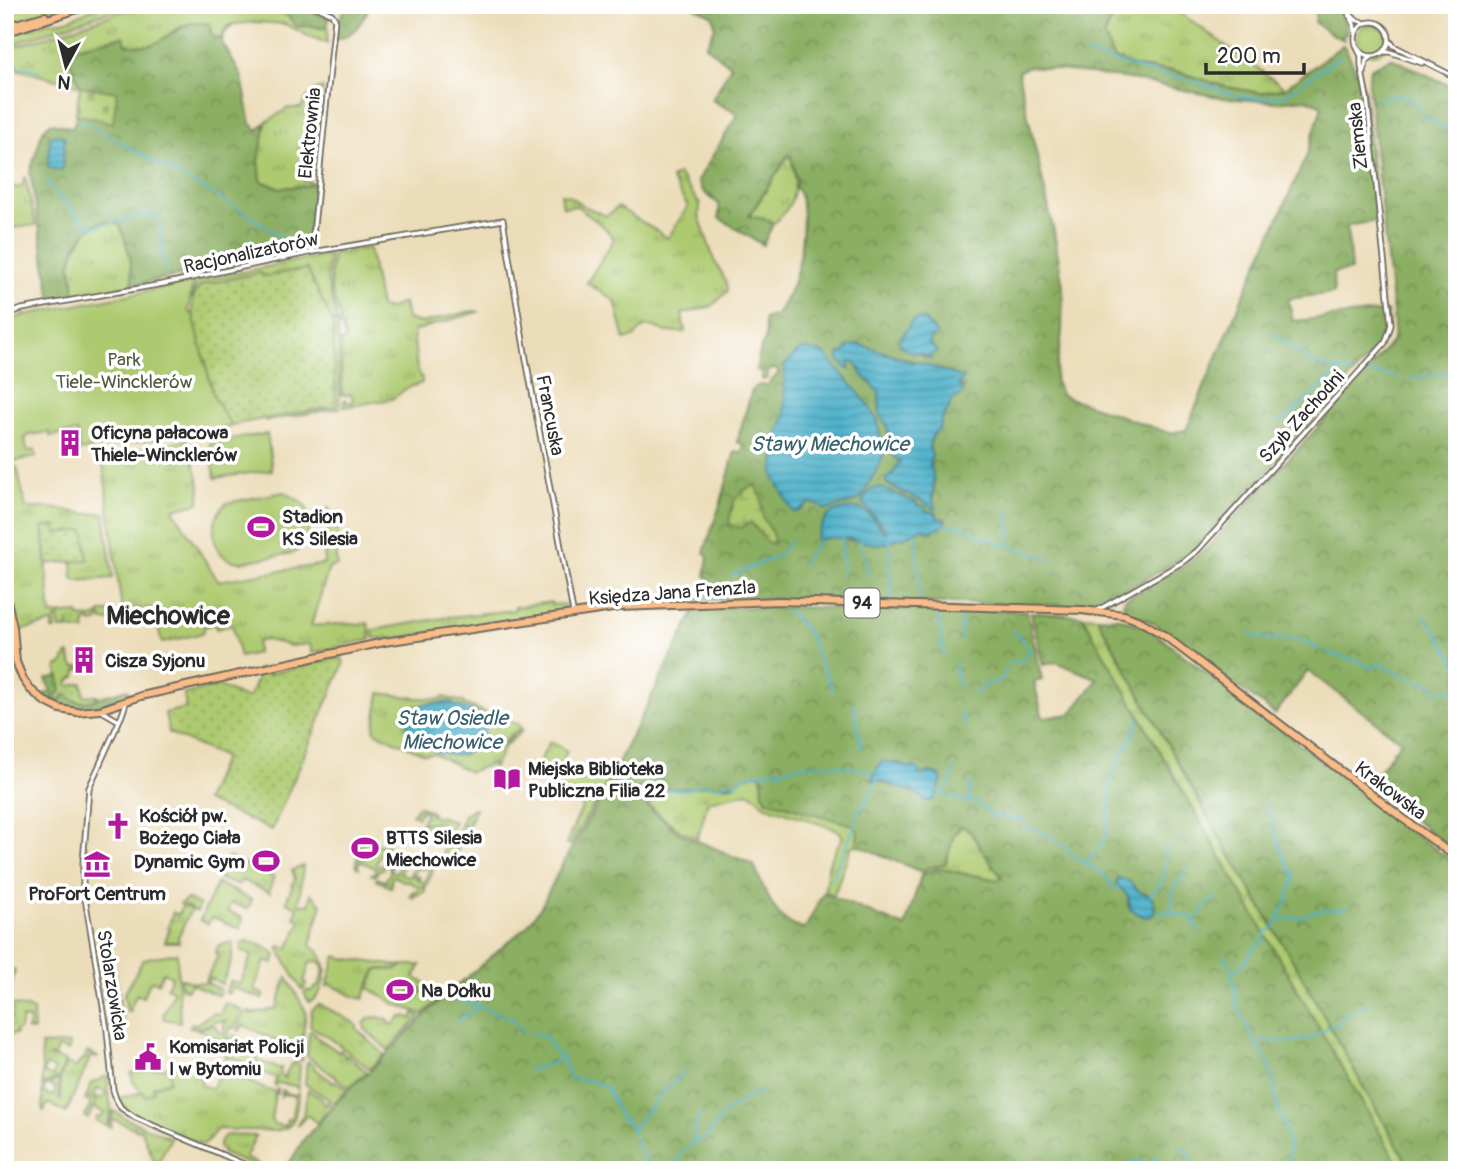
<svg xmlns="http://www.w3.org/2000/svg" width="1462" height="1175" font-family="Pangolin,sans-serif">
	<style>
		.grass { fill: url(#grass-tufts); stroke: #6c7a4e; stroke-width: 2; fill-rule: evenodd }
		.forest { fill: url(#forest-crowns); stroke: #5a6c46; stroke-width: 2; fill-rule: evenodd }
		.wetland { fill: url(#wetland-marsh); stroke: #6c7a4e; stroke-width: 2 }
		.cemetery { fill: url(#cemetery-stones); stroke: #6c7a4e; stroke-width: 2 }
		.park { fill: #aeca70; stroke: #6c7a4e; stroke-width: 2 }
		.garden { fill: url(#garden-dots); stroke: #6c7a4e; stroke-width: 2 }
		.water { fill: url(#water-rules); stroke: #3b6e7a; stroke-width: 2 }
		.lines { fill: none; stroke-linecap: round; stroke-linejoin: round }
		.stream { stroke: #4bb1ca; stroke-width: 2 }
		.minor-casing { stroke: #6f695d; stroke-width: 7 }
		.major-casing { stroke: #6f695d; stroke-width: 10 }
		.minor { stroke: #fff; stroke-width: 3.5 }
		.major { stroke: #f8bd89; stroke-width: 6 }
		.labels { text-anchor: middle; stroke-width: 7; stroke-linejoin: round; paint-order: stroke }
		.shield { fill: #fff; stroke: #6b6b6b; stroke-width: 2 }
		.shield-label { font-size: 18px; font-weight: bold; fill: #2b2b2b }
		.street-label { font-size: 19px; fill: #2b2b2b; stroke: #fff }
		.park-label { font-size: 19px; fill: #525b40; stroke: #fff }
		.poi-label { font-size: 19px; font-weight: bold; fill: #2b2b2b; stroke: #fff; text-anchor: start }
		.water-label { font-size: 21px; font-style: italic; fill: #38616b; stroke: #fff }
		.district-label { font-size: 26px; font-weight: bold; fill: #2b2b2b; stroke: #fff }
	</style>
	<defs>
		<pattern id="grass-tufts" width="24" height="20" patternUnits="userSpaceOnUse" patternTransform="scale(1.75)"><rect width="24" height="20" fill="#aeca70"/><path d="M3 7l-1-3M5 7V3M7 7l1-3M15 17l-1-3M17 17v-4M19 17l1-3" fill="none" stroke="#8ea45c"/></pattern>
		<pattern id="forest-crowns" width="20" height="18" patternUnits="userSpaceOnUse" patternTransform="scale(1.75)"><rect width="20" height="18" fill="#8aae62"/><path d="M2 6a3 3 0 1 1 6 0M12 15a3 3 0 1 1 6 0" fill="none" stroke="#718e51"/></pattern>
		<pattern id="wetland-marsh" width="20" height="14" patternUnits="userSpaceOnUse" patternTransform="scale(1.75)"><rect width="20" height="14" fill="#aeca70"/><path d="M1 5h8M5 5V1M11 12h8M15 12V8" fill="none" stroke="#8ea45c"/></pattern>
		<pattern id="cemetery-stones" width="16" height="16" patternUnits="userSpaceOnUse" patternTransform="scale(1.75)"><rect width="16" height="16" fill="#aeca70"/><path d="M2 7V4a2 2 0 0 1 4 0v3zM10 15v-3a2 2 0 0 1 4 0v3z" fill="#8ea45c"/></pattern>
		<pattern id="garden-dots" width="8" height="8" patternUnits="userSpaceOnUse" patternTransform="scale(1.75)"><rect width="8" height="8" fill="#aeca70"/><path d="M2 2h.1M6 6h.1" fill="none" stroke="#8ea45c" stroke-width="1.8" stroke-linecap="round"/></pattern>
		<pattern id="water-rules" width="6" height="5" patternUnits="userSpaceOnUse" patternTransform="scale(1.75)"><rect width="6" height="5" fill="#4bb1ca"/><path d="M0 2.5h6" fill="none" stroke="#3f90a4"/></pattern>
	</defs>
	<rect width="100%" height="100%" fill="#fff"/>
	<filter id="ink" filterUnits="userSpaceOnUse"><feTurbulence type="fractalNoise" baseFrequency=".0143" numOctaves="2"/><feDisplacementMap in="SourceGraphic" scale="14" xChannelSelector="R" yChannelSelector="G"/><feConvolveMatrix kernelMatrix="1 2 1 2 8 2 1 2 1" color-interpolation-filters="sRGB"/></filter>
	<filter id="wash" filterUnits="userSpaceOnUse"><feTurbulence type="fractalNoise" baseFrequency=".00686" numOctaves="4" result="noise"/><feDisplacementMap in="SourceGraphic" scale="28" xChannelSelector="R" yChannelSelector="G"/><feGaussianBlur stdDeviation="1.57" result="paint"/><feColorMatrix in="noise" values="0 0 0 0 0 0 0 0 0 0 0 0 0 0 0 0 0 1.4 0 .05"/><feComposite in="paint" operator="in"/></filter>
	<g filter="url(#wash)">
		<rect width="100%" height="100%" fill="#ecddba"/>
		<path class="grass" d="M23 5H65L5 25V11Z
			M101 5H129L5 46V36L50 21C66 25 86 10 101 5Z
			M141 5H191L236 11 245 10 252 5H274C277 11 280 10 285 14 291 17 295 24 300 27L308 26 325 28 328 25 327 43 308 36 285 24 256 22 230 25 224 31 221 40 211 36V30L205 23H191L183 26 176 29 158 43 146 46 76 47 70 58 80 86 5 66V49L49 36Z
			M1119 5H1169L1285 88 1261 93 1227 87 1175 71 1135 67 1113 58 1104 36Z
			M1357 39a15 15 0 1 1 30 0a15 15 0 1 1-30 0Z
			M323 88 318 150 307 152 304 180 315 183 306 186 279 188 261 181 259 161 266 122 288 108H301C307 98 311 90 323 88Z
			M789 155 791 156C798 185 797 204 773 224L770 221 749 217Z
			M678 174 700 204 699 216 714 260 726 281 728 291 712 306 682 314 685 332H666L652 326 644 327 634 337 625 340 615 301 587 283 614 239 605 228 577 206 563 207 561 194 569 196 584 206 606 216 618 207 668 238 688 206 671 179Z
			M25 176 36 225 5 229V188L22 187Z
			M108 221 120 225 130 256 133 285 74 295V279L70 274 71 263 76 247 87 231 98 223Z
			M369 248 380 307 389 309 404 302 407 319 421 323 467 312 475 311 478 312 413 331 417 370 422 378V383L407 388 392 399 344 407V400L346 399V402H353L352 395H342L341 341H345V335H343V327H340L341 316 339 314C330 289 328 279 333 253Z
			M329 254 327 279 337 321H332L307 269 266 276 259 273 203 285 191 299 197 281Z
			M338 322 340 408 266 421 265 418 336 405 333 326V323Z
			M187 440 200 484 199 503 173 509 218 581 324 564 328 506C331 515 340 533 339 541 338 551 333 555 338 565L329 568 311 626 350 623 358 625 368 623 371 639 312 653 310 644 290 646 281 643 266 640 257 642V653L240 657 232 625 216 629 215 624 204 627 203 633 162 643 154 610 150 607 122 611 102 456Z
			M17 467 26 508H52L87 514 104 513 113 578 77 581 73 579 72 561 88 559 57 533 43 527 51 615 78 613 79 617 92 618 101 614 100 612H109L111 614 117 613 118 622H116V620L102 621 101 617 98 618V622L91 623 89 620 85 622V631L69 629 68 622 67 629H60L58 618 61 616 55 619 56 630H52V623L17 631 5 581V469Z
			M551 602 553 605 564 604 565 608 559 612 542 616 390 639 374 638 372 630 449 617 514 610 515 607Z
			M1082 616 1097 617 1212 824 1299 971 1369 1097 1412 1170H1401Z
			M70 654 71 662 74 667 87 666 93 668 77 670 76 677 72 678 67 684 70 686 82 683 84 696 96 695 97 699C79 705 80 700 63 698L62 700 55 699 52 696 59 694 57 666 62 665 66 655Z
			M380 693 418 698 442 699 443 697 463 702 464 704 520 725V728L508 737 501 747 514 734 522 729 521 732 504 747 494 767H492V764L469 772 433 753 424 754 377 733 374 729ZM451 702 455 706 481 714 479 749 475 748 462 755 445 753 437 752 426 743 424 744 405 719 414 707Z
			M550 741 567 751 559 768 583 780 591 767 609 780 570 845 566 843 583 806 544 783 536 769Z
			M761 774 762 776 763 793 767 800 853 825 858 829 857 845 852 846 850 850 834 895 824 891C827 881 827 872 829 863 832 853 839 845 843 837L838 830 764 805 758 798 748 792 708 801 698 838 680 831 630 790 646 787 685 789 706 785 723 786 732 785 746 776Z
			M419 806 432 812 431 815 438 818 440 816 454 822 445 843H440L441 840 444 841 446 837 420 826 416 832 410 827 418 824 442 822 421 823 426 812 421 810 418 817 412 814 416 810 415 809Z
			M473 808 475 809 471 820 469 819 468 821 470 822 454 859 452 858 448 868 438 863 445 847 448 848 454 840H456L461 831 458 829 460 824 467 826 461 823 464 815Z
			M962 826 970 831 984 853 1003 878 998 880 940 869 929 871 921 876 924 869 929 867H937L955 832Z
			M360 833 373 839V842L382 846 384 844 392 848 386 862 384 861 387 852 382 850 376 863 381 866 383 863 386 864 383 870 380 869 375 876 370 874H374L376 868 360 861 358 865 359 868 356 867 358 856 364 859 372 845 364 841 359 851 357 849Z
			M395 850 420 861 414 875H410L414 865 406 861 400 873 408 877 415 875 418 881 417 876 420 877 419 880 424 883 429 870 425 867 423 870 419 868 421 863 434 868 425 889 422 886 425 890 424 892 419 895H414V898L410 896 413 891 417 892 419 887 407 881 406 882 393 876 391 881 392 884 391 887 376 880 377 878 385 881 390 873 389 865 392 866 391 870 396 873 403 857 398 854 396 857 392 856Z
			M228 857 274 877 269 890 270 893 241 880 238 885 219 879 218 877 220 878 228 861 227 860Z
			M303 866 299 904 309 905 311 894 322 904 310 945 319 952 326 968C324 980 322 998 309 1002L304 993 308 990 310 992 319 985 324 969 322 968 323 964 314 960 313 963 310 962 304 982 306 983 304 989 302 990 278 948 280 946 288 949 301 921 294 917 298 907 286 902 295 879 292 870Z
			M217 883 252 900 248 909 231 903 227 911 243 918 240 929 212 917 208 924 200 920Z
			M187 899 200 905 197 912 191 910 178 937 179 942H165L170 928H168L173 912 178 915 182 906 191 909V908L180 904Z
			M245 941C256 943 269 947 276 956L273 963 265 961 254 990 264 995 262 999 232 987 229 994 225 992 230 981 240 984 252 955 241 950V943Z
			M233 942 232 959 222 984 210 978 207 983 220 989 219 992 220 994 217 995 191 984 187 990 181 987 180 978 194 983 199 982 204 983 218 956 215 953 219 945Z
			M337 956 341 958 399 966 400 965H404L395 969H376L363 999 353 996 330 984 327 986 335 958Z
			M14 969 15 971 8 999 5 1018 11 1019 13 1011 10 1004 33 1010 34 1030H27L30 1020 22 1018 20 1029 15 1032 16 1034 5 1035 9 1025 5 1023V971Z
			M287 977 306 1012 302 1043 304 1044 302 1061 279 1049 282 1043 243 1025 240 1031 238 1030 244 1013 250 1012V1014L276 1009Z
			M225 1003 242 1010 235 1028 231 1027 228 1037 231 1038 230 1043 234 1035 239 1037 237 1044 244 1047 245 1044 260 1051 257 1060 280 1069 281 1068 280 1075 284 1078 291 1064 294 1065 295 1062 300 1065 298 1090 295 1086 277 1083 275 1086 274 1084 276 1078 228 1056 224 1062 230 1044 228 1043 225 1035 226 1042 197 1029 213 1025 218 1028 219 1032 222 1033 225 1032 223 1023 227 1021H215L213 1024 196 1028 189 1027 193 1023 195 1025 212 1013 220 1014Z
			M318 1005H321L353 1022 357 1026V1029L384 1054 370 1069 330 1038 310 1026 312 1010Z
			M414 1013 420 1016 388 1050 365 1029 364 1024 369 1018 377 1017 388 1019 389 1022 394 1025 400 1016 404 1018 406 1016 412 1019Z
			M311 1031 315 1033V1036L339 1052 341 1050 344 1054V1057H346L347 1055 367 1072 349 1087 307 1056 309 1033Z
			M69 1044 70 1046 68 1051 57 1048 54 1057 48 1056 65 1061 59 1078 42 1085V1072L53 1077 55 1069 46 1065 44 1071H42L41 1045Z
			M87 1052 98 1057 97 1058 91 1056 66 1113 48 1103 44 1111H43L42 1092 53 1096 56 1088 47 1084 43 1091 42 1087 59 1080V1099L61 1100 60 1079 66 1063 75 1068 82 1059 84 1060Z
			M307 1061 314 1066V1068L333 1082 335 1081 347 1089 334 1103 305 1084Z
			M197 1062 198 1065 201 1064 202 1066 201 1085 212 1089 219 1073 223 1070 267 1090 276 1092 277 1089H278V1094H275L271 1121 273 1122V1124L285 1126 287 1119H291L295 1096 283 1094 281 1096 282 1090 285 1091V1093L297 1095V1093H299L295 1116 290 1125 286 1128 275 1131 217 1129 204 1145 133 1115 121 1104 119 1098 143 1092 145 1096 153 1087 170 1081V1067L171 1068Z
			M107 1076 109 1096 112 1111 106 1126 96 1121 97 1117 101 1118 104 1112 94 1108 98 1097 103 1099 106 1092 97 1089 94 1095 97 1097 96 1099H93L96 1101 88 1119 85 1117 91 1103 85 1100 86 1097 92 1098 87 1096 91 1084Z
			M308 1090 322 1099 323 1104 326 1105 327 1102 332 1106 317 1123 307 1115 298 1125 297 1124 303 1115Z
			M114 1111 129 1120 171 1138 159 1161 155 1163 141 1129 138 1130 113 1119 111 1123 112 1124 111 1127H109L108 1125Z
			M228 1135 256 1136 245 1158 270 1170H262L222 1153 223 1150 219 1148V1144L224 1136Z"/>
		<path class="forest" d="M274 5H293L330 18 325 28 308 26 297 27 287 15 277 11Z
			M347 5H367V12C359 26 352 37 335 40L337 24Z
			M690 5H1119L1104 36 1113 58 1135 67 1175 71 1227 87 1261 93 1285 88 1343 45 1347 51 1364 89 1377 221 1347 226 1351 270 1333 273 1334 293 1288 299 1293 321 1387 311 1389 324 1385 339 1269 469 1194 550 1177 562 1096 606 754 599 697 600 701 590 710 583 709 579 705 576 708 557 704 552 721 502 735 451 741 453 744 445 737 442 751 393C755 385 759 385 767 385L779 373 776 369 769 370 767 379 762 380V371L756 370 761 347 766 337 764 319 777 315C782 307 788 296 792 287 800 267 810 201 795 187L797 182 791 156 788 155 749 216 764 219 773 224 763 245 719 218V204C709 197 701 192 698 180L738 114 712 100 731 66 706 46 715 27 713 16ZM1029 66 1129 79 1223 98 1275 102 1307 99 1322 106 1307 155 1244 294 1186 430 1169 433 1061 395 1055 379 1062 333 1063 287 1054 232 1018 72ZM923 319 934 330 930 339 929 345H932L937 352 926 358 920 353 908 350 904 334ZM858 344 938 369 958 385 950 402 948 410 945 412C943 416 942 420 941 424 938 430 933 434 931 440 928 448 932 456 930 465 932 472 934 479 934 487 934 493 932 497 933 503L928 504 887 484 886 479 892 475 900 461 890 449 887 426 880 414 879 392 861 373V369L858 370V365L855 362 849 363 839 354 845 352ZM805 349 824 353 844 378 882 460 856 501 826 510 818 505 809 503 799 511 777 436 785 417ZM876 488H881L915 502 917 505 936 516 937 518 945 519 934 529 928 531 922 528 903 538 901 536 898 538 854 540 837 537 868 513 884 532 888 531 862 502 869 491Z
			M1304 5H1340L1347 34 1342 36 1344 40 1333 35 1315 23 1316 14Z
			M191 23H205L210 24 211 36 221 39C223 34 226 25 233 24L223 35 222 42 242 77 251 124 258 130 266 122 259 161 261 181 279 188 306 186 315 183 308 248 301 251 133 285 130 256 120 225C96 212 75 240 71 263 70 270 72 273 73 279 75 283 74 290 74 295L56 298 53 297 50 293 30 172 43 130 49 124 53 123 73 128 77 114 112 122 117 92 80 86 69 58 76 47 124 36 126 44C161 51 163 34 191 23Z
			M1391 58 1457 89V852L1368 785 1401 741 1308 671 1275 714 1153 623 1126 611 1123 604 1125 599 1183 566 1207 548 1329 415 1377 359 1393 340 1394 323 1368 83 1370 69Z
			M740 607 865 608 1027 611 1042 680 1034 682 1043 718 1070 714 1098 679 1056 662 1043 665 1031 612 1082 616 1401 1170H1202L1180 1168 1155 1170H285L304 1139 349 1089 372 1069 439 1001 527 926 542 905 564 861 611 781 637 797 679 833 754 865C764 889 776 925 805 929L823 893 905 927 921 876 929 871 940 869 998 880 1002 878 984 853 970 831 962 826 955 832 945 865 929 867 922 872 857 845 858 831 853 825 767 800 763 793 762 776 761 774 746 776 736 783 723 786 706 785 685 789 646 787 630 790 611 777 695 610ZM883 761 894 764 898 763 908 768 914 767 919 770V774L925 775 928 772 939 775 942 780 935 798 927 801 917 793 897 787 880 781ZM1118 878 1129 881 1139 892 1147 894 1153 899 1155 907 1144 916 1135 912 1128 906V896L1118 885Z
			M1097 617 1120 618 1148 628 1438 851 1457 863V1170H1412L1369 1097 1299 971 1212 824Z
			M59 676 61 692 53 696 55 699 62 700 64 695 68 696C77 705 86 703 97 699L96 695 100 697 128 689 129 696C96 708 75 716 43 696V694L51 692 46 679Z"/>
		<path class="wetland" d="M755 485 761 497 763 518 771 531 774 540 772 543H768L751 522 741 528 729 524C733 502 732 495 755 485Z"/>
		<path class="cemetery" d="M80 86 117 92 113 123 76 114Z"/>
		<path class="park" d="M193 282 188 312 193 314 214 397 231 425 230 427 67 453 66 451 79 449 77 432 50 436V432L29 435 25 439 27 451 35 450 36 457 5 463V321L25 315Z
			M267 434 272 470 215 478 210 442Z
			M284 492C290 496 299 499 304 505 315 518 308 544 294 553L241 562C235 561 229 561 225 557 208 544 212 514 227 503Z
			M177 953 180 1022 164 1019 163 1015 174 991 167 987 172 976 163 972 158 983 151 980 143 997 137 994 130 1008 131 1011 127 1012 124 994 143 960 148 958Z
			M106 961 111 962 114 966 124 1032 114 1034 113 1026 109 1029 108 1014 109 1013 107 1001 104 997 99 970 100 964Z
			M406 965H421L414 977 444 994 442 996 410 984 412 988 407 1000 413 989 420 991 417 999 421 991 437 997 438 1000 423 1014 395 1004 369 988 377 970H395Z
			M170 1067V1081L153 1087 154 1091 145 1097 143 1092H141L133 1081 131 1073Z"/>
		<path class="garden" d="M307 269 333 323 336 406 231 425 214 397 193 314C191 302 193 293 202 285L259 273 266 276Z
			M56 526 57 533 84 530 88 560 47 564 43 527Z
			M342 657 344 663 272 830 205 801 224 757 169 733 165 713 186 708 184 694 219 686 245 698 249 697 257 679 256 670 270 667 267 674Z"/>
		<path class="water" d="M52 135 63 136 65 138 62 170 48 168 50 137Z
			M923 319 936 333 934 338 930 339 929 345H932L937 352 930 356 931 359 920 353 908 351 899 344 900 339 913 320Z
			M858 344 912 362 916 361 964 378 958 385 959 387 963 386 962 394 950 402 948 411 945 412V417L942 418 940 427 931 438 929 448 932 455 930 465 933 474 934 489 932 497 936 508 935 510 922 501 887 484 886 479 892 475 900 461 896 459 890 449 887 426 880 414 879 392 861 373V369L858 370 857 365 855 362H849L850 369H847L839 360V354L848 350 847 347Z
			M805 349 824 353 868 404 878 422 883 453 882 460 861 498 856 501 826 510 818 505 809 503 799 511 793 512 773 475 777 436 785 417 784 366 799 350Z
			M876 488H881L916 502 917 505 925 507 926 511 937 513V518L945 519 946 521 943 526 935 529 932 532 922 528 903 538 901 537C875 551 865 539 840 538 832 537 824 539 817 540L816 538C819 531 822 523 827 517 834 509 856 505 865 511 872 515 878 526 884 532L887 531 862 502 869 491Z
			M451 702 455 705 481 714 483 717 485 743 481 749 475 748 462 755H454L437 752 426 743 408 732 406 720C410 716 415 709 419 706 425 702 443 703 451 702Z
			M883 761C892 763 901 762 908 768H918L919 774 920 775 931 772 940 776 942 780 935 798 931 801H927L917 793 911 790 897 787 884 782 872 780 878 766Z
			M1118 878 1129 881 1139 892 1150 896C1154 901 1159 915 1148 917 1143 918 1134 911 1130 909L1128 896 1116 883Z"/>
		<g class="lines">
			<path class="stream" d="M1086 53 1147 71 1187 79 1234 95 1255 99 1285 95 1342 55
				M5 63 39 71
				M1377 102 1386 97 1402 95 1416 103 1426 118 1457 135
				M77 118 243 211 297 248
				M49 181 48 185 87 225 95 227 141 215H155L158 218 165 270
				M199 263 287 242
				M1272 332 1314 364 1323 367 1352 372
				M1367 373 1396 377
				M1411 378 1457 372
				M1276 421 1285 419 1340 370
				M1006 510C1010 522 1013 533 1009 546 1024 550 1037 557 1052 559
				M943 525 965 527 970 530
				M915 532 920 599
				M975 533 1005 545
				M842 538V576
				M861 540 868 576
				M890 540 889 573 892 582 891 601
				M803 564 819 540
				M733 575 779 555 790 541
				M785 608 807 631 833 691
				M937 611 944 655
				M1425 617 1440 637 1457 666
				M1248 635 1261 637 1266 640 1280 638 1304 641 1319 649
				M961 640V612
				M1327 652C1338 656 1350 658 1361 662 1369 666 1361 667 1371 667 1376 667 1377 666 1382 664 1389 672 1421 683 1432 684L1437 691H1457
				M956 664 955 671 960 688
				M1008 664 1011 662 1022 661 1030 650 1023 640 1013 631
				M973 695 987 684 996 683 1002 679 1006 670
				M854 703 861 748
				M960 711 965 726
				M614 778 632 790 660 789 685 790 703 784 717 786 730 782 736 783 747 775H754L777 769 779 771C809 759 844 765 874 772
				M941 794 948 787 955 769
				M940 795 956 798 959 797 960 800 969 801 971 803 977 801 981 808 989 811 991 816 999 817 1003 815 1006 819 1010 817 1012 820H1015L1017 818H1020C1023 827 1032 831 1041 830L1044 835H1047C1053 840 1059 841 1065 847H1067V851L1074 854V856L1081 860 1086 866H1091L1094 870H1098C1100 875 1103 874 1106 877 1111 882 1109 886 1116 889L1119 887
				M969 801 971 783
				M1100 848C1111 831 1108 809 1110 789 1114 760 1131 745 1139 719
				M1086 862 1097 851
				M831 880 855 825 858 812 866 802 877 781
				M1150 896C1152 892 1155 890 1158 887 1167 877 1165 858 1166 846
				M1173 912 1171 910 1174 888 1188 867
				M1157 913 1161 914 1165 910 1170 913 1190 916 1199 932
				M1195 920 1207 904 1215 899 1217 895
				M1278 920C1286 918 1294 919 1302 917 1306 916 1309 913 1313 912 1323 909 1336 910 1348 908
				M1223 955 1232 968V973
				M1232 974 1243 964 1252 951 1264 940 1265 934 1275 926 1282 909 1286 904 1295 876C1285 865 1276 835 1271 819 1269 813 1270 810 1265 804
				M1232 976 1233 983 1236 985 1235 990 1237 994 1234 996 1237 1003V1005L1240 1012V1014L1247 1024 1248 1030 1250 1032 1259 1050 1269 1063 1279 1111 1285 1128 1289 1147 1290 1170
				M448 998 470 1004C483 1005 499 1016 513 1019L517 1026 525 1031
				M458 1020 480 1007
				M531 1033 546 1037 553 1050 562 1058 571 1078 591 1081 607 1088 622 1120 626 1119 636 1139 641 1153 652 1170
				M1258 1042 1262 1040 1289 1042 1313 1037 1327 1028 1337 1025 1344 1015 1368 1004
				M528 1070 554 1063 559 1058
				M631 1128 634 1127 664 1091 675 1082 684 1071
				M692 1143 699 1113
				M1180 1148 1187 1149 1190 1154 1191 1164
				M1127 1165 1135 1161 1146 1164 1147 1167 1156 1158 1160 1161V1165L1162 1166
				M1170 1166 1180 1165 1240 1170
				M669 1170 670 1166 676 1163 682 1153 692 1144 706 1137 728 1110 749 1096 762 1092
				M1091 1170H1093
				M1100 1170 1106 1169 1112 1165"/>
		</g>
	</g>
	<g filter="url(#ink)">
		<g class="lines">
			<defs>
				<path id="minor" d="M311 5 332 14 335 19 312 245 313 252
					M1344 5 1354 24 1355 31
					M1349 13 1356 20 1363 22
					M1355 39a17 17 0 1 1 34 0a17 17 0 1 1-34 0Z
					M1389 40 1394 46 1457 78
					M1383 52H1390L1422 63
					M1364 73 1366 61 1373 56
					M5 315 22 309 163 284 313 252 503 220 526 359 573 612
					M1096 611 1183 562 1198 550 1385 343 1391 325 1367 98 1361 66V56L1358 50
					M126 703 122 715 89 788 83 863V886L107 1030 113 1090 116 1099 121 1108 136 1118 258 1170
					M100 710 119 721"/>
				<path id="major" d="M5 27 45 16
					M5 33 90 5
					M5 591 13 627 16 662 23 679 30 689 44 701 60 709 77 712 100 710 141 696 384 642 620 607 779 601 1082 610 1124 615 1142 622 1165 636 1405 820 1457 858"/>
			</defs>
			<use href="#minor" class="minor-casing"/>
			<use href="#major" class="major-casing"/>
			<use href="#minor" class="minor"/>
			<use href="#major" class="major"/>
		</g>
	</g>
	<defs>
		<symbol id="building-bare" viewBox="-9 -9 18 18"><path d="M-4-6H4V6H1V3H-1V6H-4ZM-2.5-4.3h1.7v1.8h-1.7ZM.8-4.3h1.7v1.8H.8ZM-2.5-1h1.7V.8h-1.7ZM.8-1h1.7V.8H.8Z" fill="#b5179e" stroke="#fff" stroke-width="2.5" paint-order="stroke"/></symbol>
		<symbol id="stadium-bare" viewBox="-9 -9 18 18"><path d="M0-5a6.5 5 0 1 0 0 10a6.5 5 0 1 0 0-10ZM-3.5-1.8h7v3.6h-7Z" fill="#b5179e" stroke="#fff" stroke-width="2.5" paint-order="stroke"/></symbol>
		<symbol id="library-bare" viewBox="-9 -9 18 18"><path d="M-6-4Q-3-5.5-.7-3.5V5Q-3 3-6 4ZM6-4Q3-5.5 .7-3.5V5Q3 3 6 4Z" fill="#b5179e" stroke="#fff" stroke-width="2.5" paint-order="stroke"/></symbol>
		<symbol id="church-bare" viewBox="-9 -9 18 18"><path d="M-1.2-6h2.4v3.5h3.3v2.4h-3.3V6h-2.4V-.1h-3.3v-2.4h3.3Z" fill="#b5179e" stroke="#fff" stroke-width="2.5" paint-order="stroke"/></symbol>
		<symbol id="museum-bare" viewBox="-9 -9 18 18"><path d="M0-6L6-3V-2H-6V-3ZM-5-1h2V3h-2ZM-1-1h2V3h-2ZM3-1h2V3H3ZM-6 4H6V6H-6Z" fill="#b5179e" stroke="#fff" stroke-width="2.5" paint-order="stroke"/></symbol>
		<symbol id="civic-bare" viewBox="-9 -9 18 18"><path d="M-.6-6.5H3V-4.5H.6V-3L4-1V1h2V6H-6V1h2V-1L-.6-3ZM-1.2 2.5V6h2.4V2.5Z" fill="#b5179e" stroke="#fff" stroke-width="2.5" paint-order="stroke"/></symbol>
	</defs>
	<g fill-rule="evenodd">
		<use href="#building-bare" x="51" y="424" width="38" height="38"/>
		<use href="#stadium-bare" x="242" y="508" width="38" height="38"/>
		<use href="#building-bare" x="65" y="641" width="38" height="38"/>
		<use href="#library-bare" x="488" y="760" width="38" height="38"/>
		<use href="#church-bare" x="99" y="807" width="38" height="38"/>
		<use href="#stadium-bare" x="346" y="829" width="38" height="38"/>
		<use href="#stadium-bare" x="247" y="842" width="38" height="38"/>
		<use href="#museum-bare" x="78" y="845" width="38" height="38"/>
		<use href="#stadium-bare" x="381" y="971" width="38" height="38"/>
		<use href="#civic-bare" x="129" y="1038" width="38" height="38"/>
	</g>
	<g class="labels">
		<rect class="shield" x="844.5" y="588.5" width="35" height="29" rx="5"/>
		<g class="shield-label">
			<text x="862" y="609">94</text>
		</g>
		<g class="street-label">
			<text transform="translate(309 133) rotate(-84)" y="7">Elektrownia</text>
			<text transform="translate(1357 136) rotate(-96)" y="7">Ziemska</text>
			<text transform="translate(251 252) rotate(-12)" y="7">Racjonalizatorów</text>
			<text transform="translate(551 415) rotate(79)" y="7">Francuska</text>
			<text transform="translate(1301 416) rotate(-48)" y="7">Szyb Zachodni</text>
			<text transform="translate(672 592) rotate(-4)" y="7">Księdza Jana Frenzla</text>
			<text transform="translate(1391 790) rotate(37)" y="7">Krakowska</text>
			<text transform="translate(113 985) rotate(81)" y="7">Stolarzowicka</text>
		</g>
		<g class="park-label">
			<text x="124" y="366">Park<tspan x="124" dy="22">Tiele-Wincklerów</tspan></text>
		</g>
		<g class="poi-label">
			<text x="91" y="439">Oficyna pałacowa<tspan x="91" dy="22">Thiele-Wincklerów</tspan></text>
			<text x="282" y="523">Stadion<tspan x="282" dy="22">KS Silesia</tspan></text>
			<text x="105" y="667">Cisza Syjonu</text>
			<text x="528" y="775">Miejska Biblioteka<tspan x="528" dy="22">Publiczna Filia 22</tspan></text>
			<text x="139" y="822">Kościół pw.<tspan x="139" dy="22">Bożego Ciała</tspan></text>
			<text x="386" y="844">BTTS Silesia<tspan x="386" dy="22">Miechowice</tspan></text>
			<text x="245" y="868" text-anchor="end">Dynamic Gym</text>
			<text x="97" y="900" text-anchor="middle">ProFort Centrum</text>
			<text x="421" y="997">Na Dołku</text>
			<text x="169" y="1053">Komisariat Policji<tspan x="169" dy="22">I w Bytomiu</tspan></text>
		</g>
		<g class="water-label">
			<text x="830" y="451">Stawy Miechowice</text>
			<text x="452" y="725">Staw Osiedle<tspan x="452" dy="24">Miechowice</tspan></text>
		</g>
		<g class="district-label">
			<text x="168" y="624">Miechowice</text>
		</g>
	</g>
	<rect width="1462" height="1175" fill="none" stroke="#fff" stroke-width="28"/>
	<g transform="translate(66 66) rotate(187)" stroke="#ffffff" stroke-width="5" paint-order="stroke">
	<path d="M0-5L12 26L0 18L-12 26Z" fill="#2b2b2b"/>
	<text y="-10" font-size="19" font-weight="bold" text-anchor="middle" fill="#2b2b2b">N</text>
	</g>
	<path d="M1206 63v10h98v-10" fill="none" stroke="#2b2b2b" stroke-width="3.5"/>
	<text x="1217" y="63" font-size="21" fill="#2b2b2b" stroke="#ffffff" stroke-width="5" paint-order="stroke">200 m</text>
</svg>
